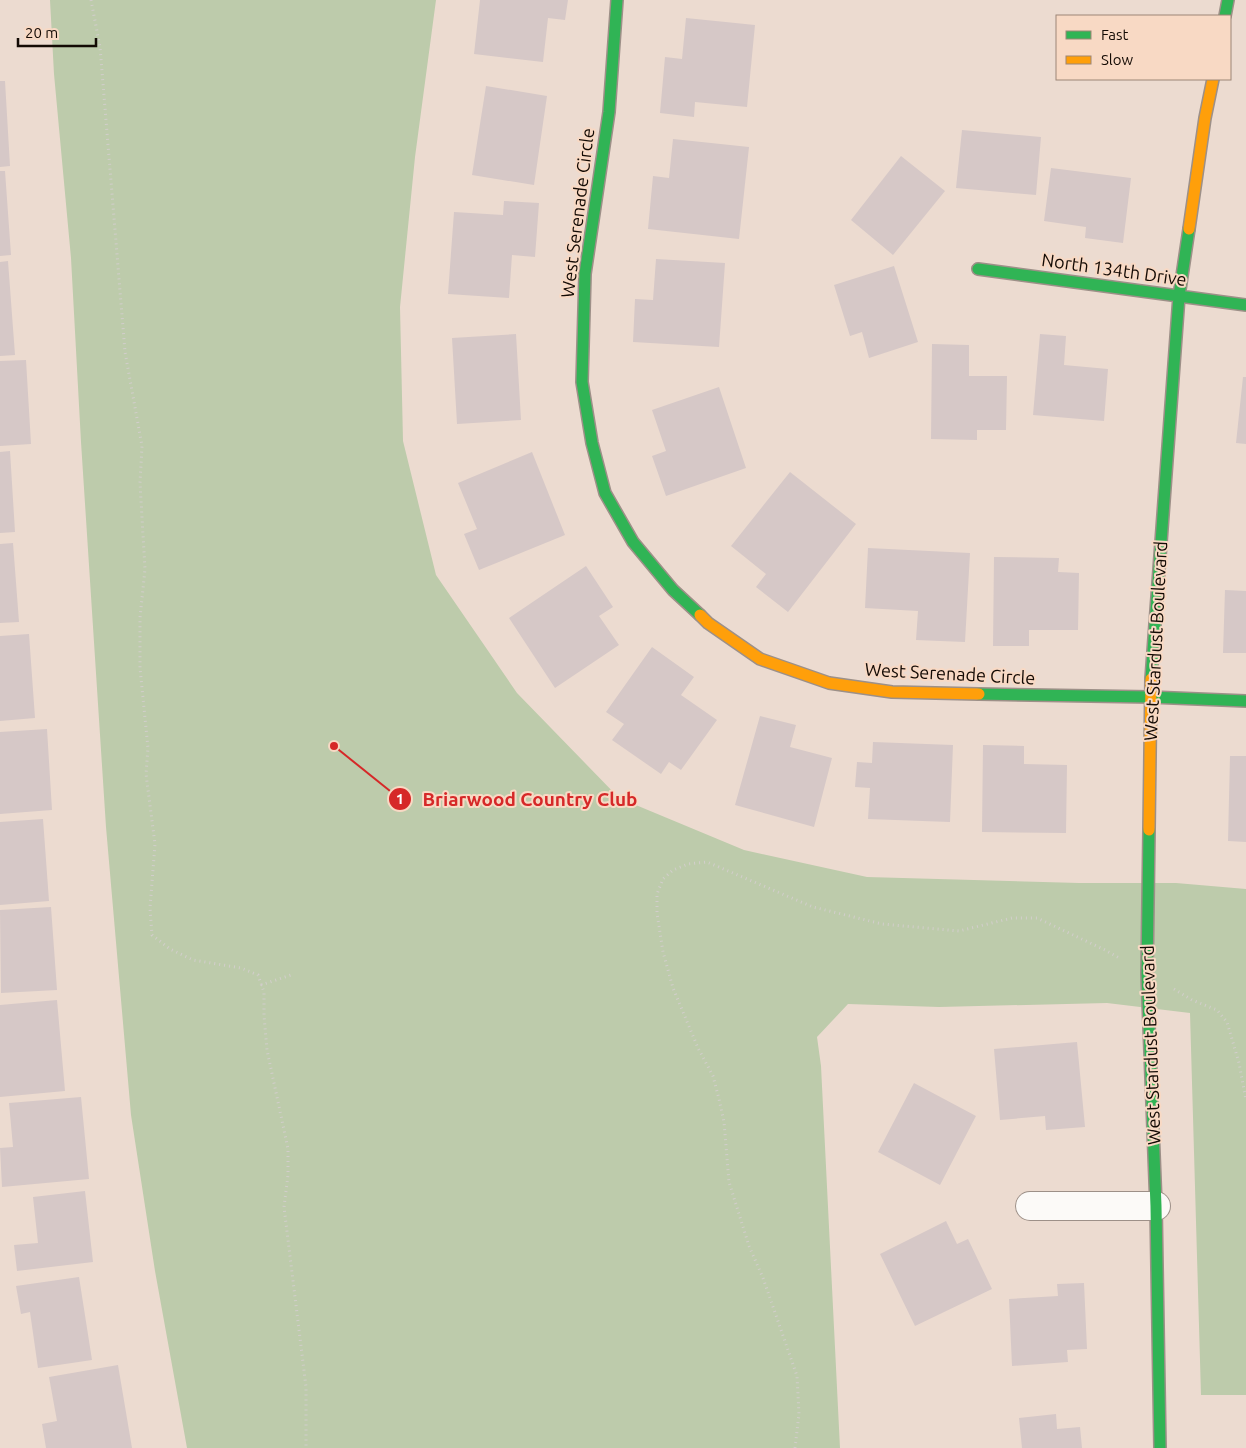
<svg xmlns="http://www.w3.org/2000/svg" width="1246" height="1448" font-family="Ubuntu,sans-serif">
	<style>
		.green { fill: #bdcbab }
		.building { fill: #d6c8c7 }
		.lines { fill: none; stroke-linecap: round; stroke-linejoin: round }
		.street-casing { stroke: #9d9088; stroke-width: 30 }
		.fast-casing { stroke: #9d9088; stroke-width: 14 }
		.slow-casing { stroke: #9d9088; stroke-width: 14 }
		.path { stroke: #d2cecb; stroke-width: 3; stroke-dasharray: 1 4; stroke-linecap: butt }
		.street { stroke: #fcfaf8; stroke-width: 28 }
		.fast { stroke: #30b455; stroke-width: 11 }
		.slow { stroke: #ff9f0a; stroke-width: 11 }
		.labels { text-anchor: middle; stroke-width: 4; stroke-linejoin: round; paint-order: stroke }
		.street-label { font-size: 18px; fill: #130a04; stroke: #f8d9c4 }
		.leader { fill: none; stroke: #d62828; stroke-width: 2 }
		.callout-dot { fill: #d62828; stroke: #f8d9c4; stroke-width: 2 }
		.mark-label { font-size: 15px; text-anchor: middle; font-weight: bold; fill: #fff }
		.callout-label { font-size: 19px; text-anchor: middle; font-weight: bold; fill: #d62828; stroke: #f8d9c4; stroke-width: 4; stroke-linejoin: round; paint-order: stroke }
	</style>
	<rect width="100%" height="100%" fill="#ecdbd0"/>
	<path class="green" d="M50 0H436L415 157 400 307 403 441 436 575 517 693 619 798 744 850 867 877 1079 883H1176L1246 889V1395H1201L1190 1013 1107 1003 939 1007 848 1004 817 1037 821 1066 840 1448H187L155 1271 131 1115 106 827 81 442 71 258 54 74Z"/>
	<path class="building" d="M480 0H568L565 20 548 18 543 62 474 54Z
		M686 18 755 25 747 107 695 102 694 117 660 113 665 57 682 59Z
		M0 81H5L10 166 0 167Z
		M486 86 547 96 534 185 472 175Z
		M962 130 1041 137 1036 195 956 188Z
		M673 139 749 147 739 239 648 229 653 176 669 178Z
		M901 156 945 191 893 255 851 220Z
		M1051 168 1131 178 1123 243 1085 238 1086 227 1044 221Z
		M0 171H5L11 255 0 256Z
		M504 201 539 203 535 257 512 255 509 298 448 294 454 212 503 215Z
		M656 259 725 263 719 347 633 342 635 299 653 300Z
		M8 261 15 355 0 356V262Z
		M894 266 918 342 869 358 862 332 850 336 834 285Z
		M516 334 521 420 457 424 452 338Z
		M1040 334 1066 336 1064 365 1108 369 1104 421 1033 415Z
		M932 344 969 345V376H1007L1006 430H977V440L931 439Z
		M26 360 31 444 0 446V361Z
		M1243 377H1246V444L1236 443Z
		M719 387 746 468 666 496 652 456 666 451 652 410Z
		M10 451 15 532 0 533V452Z
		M532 452 565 535 479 570 464 534 477 529 458 483Z
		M790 472 856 524 788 612 756 587 766 574 731 546Z
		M13 543 19 622 0 623V544Z
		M868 548 970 553 965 642 916 640 918 611 865 608Z
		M994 557 1059 558 1058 572 1079 573 1078 630H1029V646H993Z
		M586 566 613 607 599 616 619 645 555 688 509 618Z
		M1225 590 1246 591V653H1223Z
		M29 634 35 718 0 721V636Z
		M652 647 694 677 681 695 717 720 681 770 669 762 661 774 612 740 624 724 606 712Z
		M760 716 796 725 790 747 832 758 814 827 735 805Z
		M47 729 52 810 0 814V732Z
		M873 742 953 745 950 822 868 819 870 788 855 787 857 762 872 763Z
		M983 745 1024 746V764L1067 765 1066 833 982 832Z
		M1230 756H1246V842L1228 841Z
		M43 819 49 901 0 905V822Z
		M51 907 57 990 1 993 0 910Z
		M57 1000 65 1091 0 1097V1005Z
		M1077 1042 1085 1127 1046 1130 1045 1116 1000 1120 994 1049Z
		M914 1083 976 1116 940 1185 878 1152Z
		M81 1097 89 1179 2 1187 0 1148 13 1147 9 1103Z
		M85 1191 93 1262 17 1271 14 1245 38 1243 33 1197Z
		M946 1221 957 1244 968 1239 992 1289 915 1326 880 1254Z
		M79 1277 92 1360 38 1368 30 1312 21 1314 16 1286Z
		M1084 1283 1087 1349 1067 1350 1068 1362 1012 1366 1009 1299 1058 1296 1057 1284Z
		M118 1365 132 1448H46L42 1424 57 1421 49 1377Z
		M1056 1414 1057 1429 1080 1427 1082 1448H1022L1019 1418Z"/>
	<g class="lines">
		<defs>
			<path id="street" d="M1030 1206H1156"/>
			<path id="fast" d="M617 0 609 112 585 274 582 382 592 443 605 493 633 542 673 590 700 615
				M1225 16 1228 0
				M978 269 1246 305
				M1151 679 1179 296 1189 229
				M979 694 1150 697 1246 701
				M1149 830 1147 974 1156 1206 1160 1448"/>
			<path id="slow" d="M1189 229 1205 118 1213 79
				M700 615 708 623 760 659 829 683 892 692 979 694
				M1149 830 1151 679"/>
		</defs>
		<use href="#street" class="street-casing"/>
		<use href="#fast" class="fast-casing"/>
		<use href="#slow" class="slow-casing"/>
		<path class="path" d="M91 0 100 47 125 352 142 446 140 483 145 569 140 618V668L148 748 146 774 155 844 150 908 152 935 170 949 193 960 241 968 258 975 264 992V1016L267 1050 288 1149V1175L284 1207 306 1387V1448
			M261 985 294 974
			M1174 989 1192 1000 1217 1010 1227 1022 1239 1063 1246 1100
			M795 1448 799 1414 797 1376 763 1278 749 1246 729 1182 724 1122 719 1099 713 1076 698 1048 673 988 663 952 657 913V894L663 879 673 870 688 864 707 862 813 907 882 924 959 931 1012 918H1037L1105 950 1121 959"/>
		<use href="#street" class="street"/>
		<use href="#fast" class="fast"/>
		<use href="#slow" class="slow"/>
	</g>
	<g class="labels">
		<g class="street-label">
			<text transform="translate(578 213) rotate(-83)" y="6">West Serenade Circle</text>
			<text transform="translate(1114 270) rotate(8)" y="6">North 134th Drive</text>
			<text transform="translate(1156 641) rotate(-87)" y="6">West Stardust Boulevard</text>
			<text transform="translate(950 674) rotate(3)" y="6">West Serenade Circle</text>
			<text transform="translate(1151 1045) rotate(-92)" y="6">West Stardust Boulevard</text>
		</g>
	</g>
	<path class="leader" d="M334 746L400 799"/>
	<g class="callout-dot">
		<circle cx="334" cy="746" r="5"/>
		<circle cx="400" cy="799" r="12"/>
	</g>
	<g class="mark-label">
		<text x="400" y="804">1</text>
	</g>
	<g class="callout-label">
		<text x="530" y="806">Briarwood Country Club</text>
	</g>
	<rect x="1056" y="15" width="175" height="65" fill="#f8d9c4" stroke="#9c8677"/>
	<rect x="1066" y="31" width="25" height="8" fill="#30b455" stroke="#9c8677"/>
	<text x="1101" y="40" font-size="15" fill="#130a04">Fast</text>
	<rect x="1066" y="56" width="25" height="8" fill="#ff9f0a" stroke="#9c8677"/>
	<text x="1101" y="65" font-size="15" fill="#130a04">Slow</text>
	<path d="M18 38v8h78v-8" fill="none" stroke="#130a04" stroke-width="2.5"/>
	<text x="25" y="38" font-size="15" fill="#130a04" stroke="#f8d9c4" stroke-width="4" paint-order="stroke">20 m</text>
</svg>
